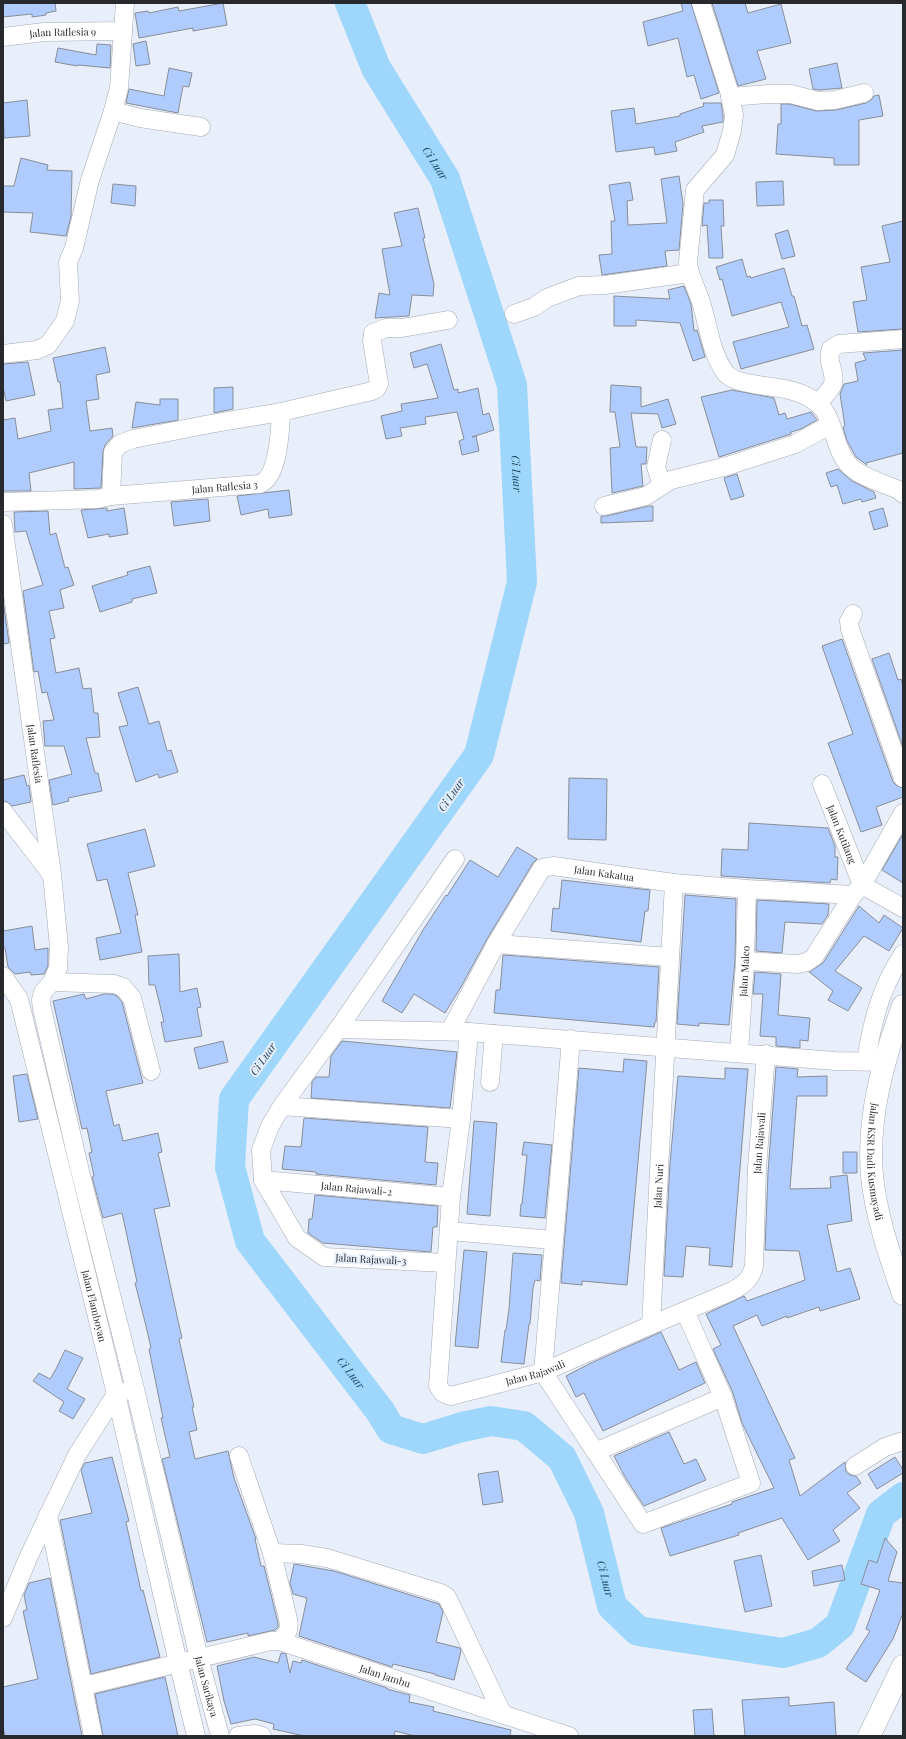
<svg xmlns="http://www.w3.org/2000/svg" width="906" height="1739" font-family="'Playfair Display',serif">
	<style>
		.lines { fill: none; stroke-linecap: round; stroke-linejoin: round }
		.river { stroke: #9fd6fb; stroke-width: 30 }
		.building { fill: #b0ccfe; stroke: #888e97 }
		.minor-casing { stroke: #a4aab4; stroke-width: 19 }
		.major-casing { stroke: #a4aab4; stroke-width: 23 }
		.minor { stroke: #fff; stroke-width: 18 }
		.major { stroke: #fff; stroke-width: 22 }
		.labels { text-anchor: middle; stroke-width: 4; stroke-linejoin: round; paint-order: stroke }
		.street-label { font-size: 10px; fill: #27292d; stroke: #e9effa }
		.water-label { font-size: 11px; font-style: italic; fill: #19435c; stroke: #e9effa }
	</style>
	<rect width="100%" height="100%" fill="#e9effa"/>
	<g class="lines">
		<path class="river" id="s1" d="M350 3 376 68 445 179 512 385 522 582 479 755 234 1099 230 1167 250 1241 380 1411 391 1429 423 1439 462 1427 491 1421 524 1426 562 1458 589 1513 612 1606 638 1631 783 1653 818 1643 840 1625 881 1514 903 1497"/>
	</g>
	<path class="building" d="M3 3H55L56 11 46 13V15L32 17V14L3 17Z
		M223 3 227 25 193 31V28L139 38 135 13 148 11 149 13 178 7 179 11Z
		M681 3H691L719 93 701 99 694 75 687 77 678 38 648 46 643 22 683 11Z
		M712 3H745L748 13 781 4 791 43 757 51 766 79 738 86Z
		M146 41 150 64 136 66 133 44Z
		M97 44 111 45 110 68 78 65 77 66 55 62 58 48 96 55Z
		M837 63 842 88 819 90 813 89 809 69Z
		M169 68 192 73 189 87 183 86 178 113 126 103 129 89 164 96Z
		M879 95 883 116 859 120V165H834V158L776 154 778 124H781V104H790L816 111 836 110 866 103 871 100 874 96Z
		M27 100 30 136 4 138 3 103Z
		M703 103H721L723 115V122L702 126 704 132 675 142 677 151 655 155 654 147 616 152 611 111 634 108 636 124 680 116V114L704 106Z
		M21 158 48 165 47 170 72 171 71 217 66 236 30 232 33 213 3 212V186H14Z
		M679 176 683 204 679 250 665 251 667 266 602 275 599 255 612 254 611 221H615L609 185 630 182 633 200 627 201 628 225 667 223 661 179Z
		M783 181 784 205 757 206 756 182Z
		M113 184 136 186 135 206 111 203Z
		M709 200H723L724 226H721L723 258H709L707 225 702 226 704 203H709Z
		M418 208 425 238H423L434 284 433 296 412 295 409 316 375 318 379 293 390 295 382 249 402 246 394 213Z
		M903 221V329L858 332 853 302 867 300 861 267 890 262 882 226Z
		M788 230 795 256 782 259 775 234Z
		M742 259 747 277 750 276 751 278 784 268 792 296H794L802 326 807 325 814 349 741 369 733 342 789 327 781 302 732 316 722 279 720 280 716 267Z
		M684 286 691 304 694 331 697 330 705 357 693 361 680 323 636 320V326H614V296L670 299 668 290Z
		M441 344 454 390 458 389V393L478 388 483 415 489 413 494 430 472 437 476 436 479 451 462 455 459 441 464 439 457 412 425 417 426 424 400 428 402 436 386 439 381 416 402 411 401 404 438 398 427 364 414 368 410 353Z
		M105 347 110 372 96 375 99 399 86 401 90 431 112 428 113 436 105 445 103 452 101 488 74 489V462L29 473 31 491H3V420L15 418 18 439 51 431 48 410 63 408 60 382H58L53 358Z
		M903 350V453L866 463 867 465 856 457 847 441 843 427 845 426 840 394 844 384 858 381 855 363 866 360 863 353Z
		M28 362 35 395 6 401 3 387V364Z
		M611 385 641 387V407L668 399 676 424 662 428 658 414 631 413 636 447H647L646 464H641L643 486 612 493 610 448 620 447 615 412H610Z
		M233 387V409L214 413V388Z
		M732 390 774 398 779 415 785 413 787 419 811 412 817 420 801 429 791 432V434L719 457 701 397Z
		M160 399H178V420L132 428 136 402 160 405Z
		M838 469 852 481 874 492 876 498 862 502 861 499 843 504 837 485 831 487 826 473Z
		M737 474 744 496 731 500 724 478Z
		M289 490 292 515 269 518 268 509 241 515 237 496Z
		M208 499 210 521 174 526 171 502Z
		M649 506H653V521L601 523V516H606Z
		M107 508V511L124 508 128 534 109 537V534L88 538 81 510Z
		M883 508 888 526 874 530 869 512Z
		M48 511 50 535 56 533 65 568 68 567 74 585 60 590 64 608 49 611 55 638 50 639 56 673 79 668 83 689 91 688 94 713H98L100 737 86 738 95 773H98L102 791 68 798 69 801 53 805 49 780 72 774 64 746H45L43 721 54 720 47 692 42 693 38 671 34 672 23 591 43 585 26 531 15 532 14 512Z
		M150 566 157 593 132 599V602L100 612 92 586 128 575 127 572Z
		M3 600 9 643 3 644Z
		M842 639 893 782 897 786 903 788V797L876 807 882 825 861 832 828 743 853 734 822 646Z
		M889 653 898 680 901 679 903 686V747L872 659Z
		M138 687 149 724 159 721 167 751 171 750 178 772 159 778 158 774 136 782 119 727 128 725 118 693Z
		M24 775 27 786 29 785 31 802 12 806 7 802 3 801V780Z
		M569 778 607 779 606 840 568 839Z
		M749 823 828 828 835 846V857H838L837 880 831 879 830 883 721 876 722 849 748 850Z
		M145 829 155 866 128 873 138 915H135L142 952 100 960 96 938 121 933 107 879 97 881 87 844Z
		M903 834V883L882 870Z
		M517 847 537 859 533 863 487 939 461 987 445 1013 414 994 402 1013 382 1001 423 930 446 895 447 896 470 860 498 877Z
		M562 880 650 890 648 911H645L641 942 551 931 553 908 559 909Z
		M685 895 736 899 735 961 729 1025 699 1023V1026L677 1024Z
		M757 900 829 904 828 915 822 924 785 922 782 953 756 951Z
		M859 906 879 923 884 915 903 928 889 951 864 936 835 971 862 988 848 1011 828 1000 833 991 809 972 823 963Z
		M32 926 35 950 48 948V966L44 974 31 975 30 972 15 974 8 967 5 948H3V931Z
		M179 954 180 992 197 988 201 1007 197 1008 202 1036 165 1042 161 1022H164L155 985H149L148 956Z
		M503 955 659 967 656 1022H655L654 1027 494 1013 496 990H500Z
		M755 972 781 974 778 1015 810 1018 808 1041 800 1040V1048L776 1046V1037L760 1036 763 994H753Z
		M84 994 86 999 104 994H112L117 996 122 1002 143 1083 106 1091 114 1126 119 1124 123 1141 158 1133 162 1152 158 1153 170 1206 154 1209 177 1316 182 1338 179 1339 194 1407H192L197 1430 189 1432 195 1459 228 1451 234 1478 256 1539H255L261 1566H264L278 1623V1627L275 1630 248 1636V1633L207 1642 162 1459 170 1457 161 1418H163L149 1349 151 1348 146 1326 135 1283 137 1282 122 1213 103 1218 92 1177 94 1176 89 1153 92 1152 87 1128 82 1129 53 1001Z
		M223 1041 228 1062 199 1069 194 1048Z
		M342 1041 457 1052 450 1108 311 1098 312 1082 316 1077H329L331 1056Z
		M624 1059 647 1061 627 1285 582 1281V1285L561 1283 579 1068 623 1072Z
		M776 1067 798 1069 797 1077 827 1076V1096H797L790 1189 831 1188 830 1177 847 1175 852 1221 827 1225 837 1272 850 1268 860 1299 820 1311 819 1307 787 1318V1316L762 1326 757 1315 733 1326 795 1458 789 1460 800 1496 845 1462 846 1472 850 1475 856 1476 861 1483 847 1493 860 1508 833 1530 840 1541 808 1560 782 1518 738 1533 739 1535 670 1556 661 1528 732 1504V1502L774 1488 742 1423 733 1393 713 1349 721 1345 706 1314 744 1296 747 1301 805 1280 799 1251 765 1250 768 1172Z
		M725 1068 748 1069 732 1267 709 1265 710 1248 686 1246 683 1277 664 1276 670 1163 678 1076 725 1079Z
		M27 1074 38 1119 19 1122 13 1076Z
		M304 1118 428 1127 425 1162 438 1163 436 1185 316 1174V1172L282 1169 285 1146 301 1147Z
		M474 1121 497 1123 490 1216 467 1214Z
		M524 1142 552 1145 545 1218 520 1216 521 1204H522L527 1155H522Z
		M843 1152H857V1173H843Z
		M315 1195 438 1206 437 1227H433L431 1252 323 1243 308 1233 309 1219H312Z
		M464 1250 487 1252 478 1348 455 1346Z
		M513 1253 542 1255 540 1281 535 1280 533 1288 530 1324H529L524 1364 501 1362 505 1330H506L509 1309Z
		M661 1332 679 1370 696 1362 705 1383 603 1431 584 1393 576 1397 566 1376 591 1363Z
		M65 1350 83 1358 67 1389 85 1399 73 1419 59 1411 64 1402 33 1381 39 1373 50 1379 56 1369Z
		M669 1432 684 1464 696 1459 706 1480 644 1506 625 1477 614 1456Z
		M112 1457 129 1521 126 1522 141 1591 143 1590 160 1657 91 1674 60 1520 92 1513 81 1470 85 1463Z
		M895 1457 903 1470V1473L877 1489 868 1474Z
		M498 1471 503 1502 483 1505 478 1474Z
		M885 1538 897 1552 888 1581 903 1583V1613L893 1639 866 1682 846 1669 870 1631 866 1629 880 1590 861 1584 869 1560 877 1563Z
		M761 1555 772 1606 745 1612 734 1561Z
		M294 1564 334 1571 439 1604 443 1612 436 1642 460 1648 461 1651 454 1680 435 1675V1674L393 1664 392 1667 299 1636 307 1598 293 1594 290 1583Z
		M842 1565 845 1580 814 1586 812 1571Z
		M50 1578 82 1736H5L3 1727V1687L38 1679 23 1611 27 1610 24 1595 29 1583Z
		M281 1653 286 1654 290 1673 293 1661 301 1663 302 1660 387 1688V1689L410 1695 409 1702 434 1707 433 1711 511 1730 510 1736H415L395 1731 394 1736H304L273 1729 274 1724 255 1719 231 1724 224 1701 217 1666 254 1657 278 1663Z
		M165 1677 178 1736H103L95 1694Z
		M789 1697V1706L834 1702 836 1736H745L742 1700Z
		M712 1709 714 1736H695L693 1710Z"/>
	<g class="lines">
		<defs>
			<g id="minor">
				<path d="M701 3 729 91 734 115 732 131 725 155 695 190 688 262C689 276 696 287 700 299 708 323 710 350 724 371 727 376 731 378 736 380 762 389 794 384 817 403 835 417 833 447 848 464 857 476 885 484 899 490L903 494"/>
				<path id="s2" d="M3 37 44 32 123 31"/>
				<path d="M730 97 768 94H791L818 101 835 100 864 93"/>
				<path d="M113 111 140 118 201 127"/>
				<path d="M514 314 534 307 547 298 579 286 605 285 689 273"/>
				<path d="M3 354 37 350 48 345 65 321 70 301 68 262 74 248 90 180 113 111 119 88 125 3"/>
				<path d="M818 403C822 398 829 392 832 386 838 374 825 361 831 349L839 344 903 339"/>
				<path d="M662 440 656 467 662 485"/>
				<path id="s3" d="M111 496 260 484C279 476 280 431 281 412"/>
				<path d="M3 502 98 499 111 496 113 452 120 444 133 439 210 424 281 412 372 391 376 389 379 384 372 341 373 333 386 328H402L448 320"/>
				<path d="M604 506 646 496 671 480 727 466 795 444 830 425"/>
				<path id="s4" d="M3 524 52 874 59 947 58 968 52 982 43 992 41 1000 42 1009 80 1171 135 1389 199 1658 220 1736"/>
				<path d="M853 614 849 621 850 629 903 778"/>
				<path id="s5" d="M822 784 862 885 903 908"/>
				<path d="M3 811 51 874"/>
				<path d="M496 944 670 957"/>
				<path d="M745 961 798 964 807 962 814 957 853 895 862 885 903 813"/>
				<path id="s6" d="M3 976 19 999 116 1394 173 1641 196 1736"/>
				<path d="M52 982 114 984 123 987 132 998 151 1071"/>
				<path d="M338 1029 469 1032 835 1061 884 1062"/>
				<path id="s7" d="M450 1031 496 944 542 868 553 866 674 883 747 889 853 895"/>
				<path id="s8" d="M469 1032 461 1119 451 1197 438 1386 443 1393 451 1396 543 1372 651 1325 730 1292C742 1286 751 1280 754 1266L757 1168 766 1054"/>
				<path d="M571 1039 543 1372 643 1524 751 1483 723 1397 685 1311"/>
				<path id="s9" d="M739 1053 745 961 747 889"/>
				<path d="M866 1061C872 1022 881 987 903 954"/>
				<path d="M490 1082 494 1034"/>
				<path d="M282 1106 461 1119"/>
				<path id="s10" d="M263 1180 451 1197"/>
				<path d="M449 1231 553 1240"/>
				<path d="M446 1263 324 1257 297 1238 263 1180 261 1150 270 1126 282 1106 338 1029 455 859"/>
				<path id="s11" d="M651 1325 674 883"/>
				<path d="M595 1452 723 1397"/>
				<path d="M239 1456 272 1553 288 1619C290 1630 288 1634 279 1641"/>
				<path d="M855 1466 885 1447 903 1441"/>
				<path d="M48 1515 93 1736"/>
				<path d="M272 1553 301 1554 327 1558 441 1593 447 1597 450 1603 502 1713"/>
				<path d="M3 1618 28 1558 77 1455 116 1394 123 1392"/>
				<path id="s12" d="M84 1686 271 1641H279L569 1736"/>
				<path d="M238 1736 255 1734 262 1736"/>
			</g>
			<g id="major">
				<path id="s13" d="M903 1006C883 1060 867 1118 872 1176 876 1216 890 1256 903 1294"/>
				<path d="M869 1736 903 1666"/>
			</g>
		</defs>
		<use href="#minor" class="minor-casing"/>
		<use href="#major" class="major-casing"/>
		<use href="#minor" class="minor"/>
		<use href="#major" class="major"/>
	</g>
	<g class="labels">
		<g class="street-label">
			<text dy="4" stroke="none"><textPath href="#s2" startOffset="60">Jalan Raflesia 9</textPath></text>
			<text dy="4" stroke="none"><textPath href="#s3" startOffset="114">Jalan Raflesia 3</textPath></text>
			<text dy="4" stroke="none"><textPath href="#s4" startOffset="232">Jalan Raflesia</textPath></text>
			<text dy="4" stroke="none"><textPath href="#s5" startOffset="54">Jalan Kutilang</textPath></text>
			<text dy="4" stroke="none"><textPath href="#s7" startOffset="250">Jalan Kakatua</textPath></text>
			<text dy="4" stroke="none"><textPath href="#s9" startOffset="82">Jalan Maleo</textPath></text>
			<text dy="4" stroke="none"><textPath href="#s8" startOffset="831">Jalan Rajawali</textPath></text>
			<text dy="4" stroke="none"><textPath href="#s13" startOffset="160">Jalan KSR Dadi Kusmayadi</textPath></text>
			<text dy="4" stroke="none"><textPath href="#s11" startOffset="139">Jalan Nuri</textPath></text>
			<text dy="4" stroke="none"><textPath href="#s10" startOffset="94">Jalan Rajawali-2</textPath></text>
			<text transform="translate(371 1259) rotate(3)" y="4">Jalan Rajawali-3</text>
			<text dy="4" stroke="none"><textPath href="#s6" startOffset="344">Jalan Flamboyan</textPath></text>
			<text dy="4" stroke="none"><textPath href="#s8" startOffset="460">Jalan Rajawali</textPath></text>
			<text dy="4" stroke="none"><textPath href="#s12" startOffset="312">Jalan Jambu</textPath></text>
			<text dy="4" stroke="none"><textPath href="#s4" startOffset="1191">Jalan Sarikaya</textPath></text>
		</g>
		<g class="water-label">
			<text dy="4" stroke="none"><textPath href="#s1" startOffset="182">Ci Luar</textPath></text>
			<text dy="4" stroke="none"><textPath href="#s1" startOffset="506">Ci Luar</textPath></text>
			<text transform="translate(451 795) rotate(-55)" y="4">Ci Luar</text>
			<text transform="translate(263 1059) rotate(-55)" y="4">Ci Luar</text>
			<text dy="4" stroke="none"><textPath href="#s1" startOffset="1526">Ci Luar</textPath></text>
			<text dy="4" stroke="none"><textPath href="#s1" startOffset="1911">Ci Luar</textPath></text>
		</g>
	</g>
	<rect width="906" height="1739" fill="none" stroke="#27292d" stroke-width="8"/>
</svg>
